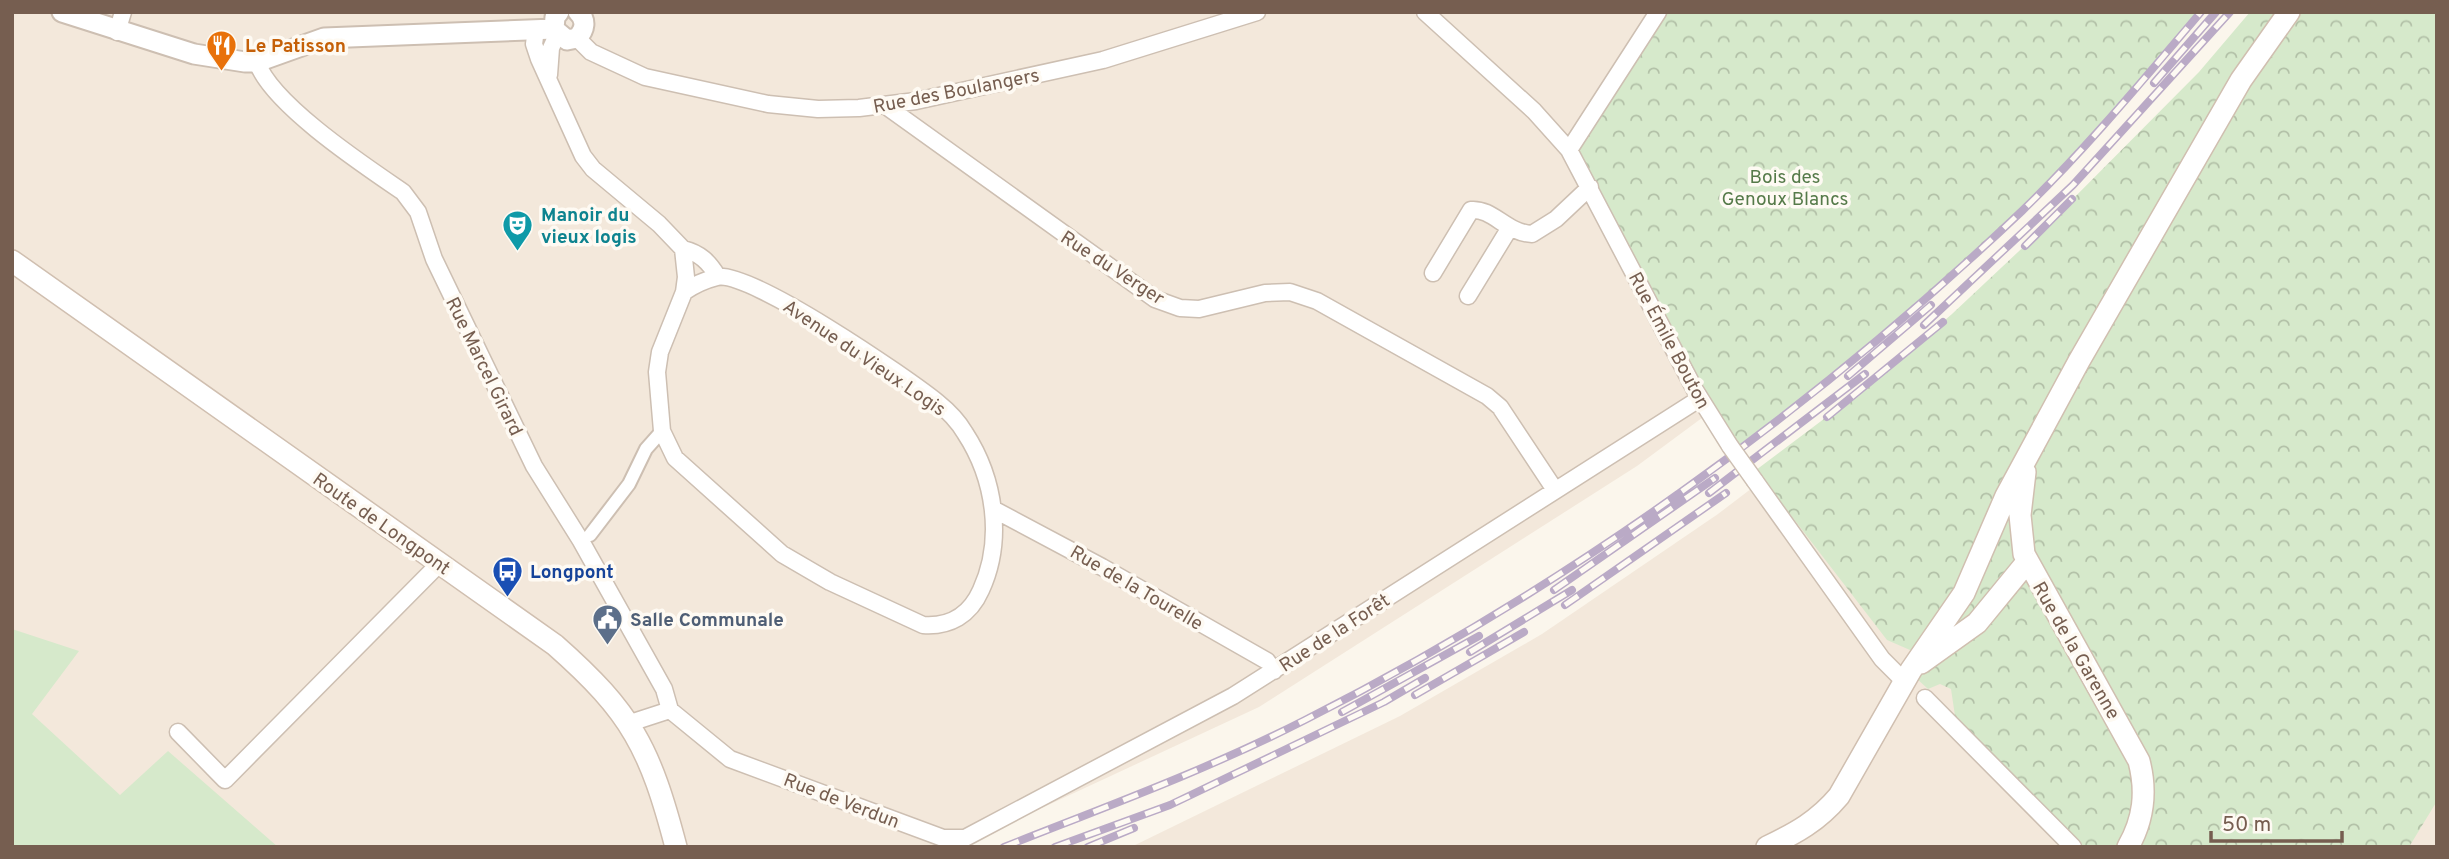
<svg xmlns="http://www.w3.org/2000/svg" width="2449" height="859" font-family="Overpass,sans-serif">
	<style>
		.residential { fill: #f3e8db }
		.grass { fill: #d6e9cb }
		.forest { fill: url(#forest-crowns) }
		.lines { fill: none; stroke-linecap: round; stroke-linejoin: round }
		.pedestrian-casing { stroke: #cdbfb2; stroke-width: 16 }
		.minor-casing { stroke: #cdbfb2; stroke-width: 19 }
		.tertiary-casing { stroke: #cdbfb2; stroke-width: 23 }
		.secondary-casing { stroke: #d0bfb0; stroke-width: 24 }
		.pedestrian { stroke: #fff; stroke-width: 12 }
		.minor { stroke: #fff; stroke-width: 16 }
		.tertiary { stroke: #fff; stroke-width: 19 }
		.secondary { stroke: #fff; stroke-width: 21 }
		.rail-casing { stroke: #baaac6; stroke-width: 8 }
		.rail { stroke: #fefaf3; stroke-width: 5; stroke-dasharray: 16; stroke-linecap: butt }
		.minor-bridge-casing { stroke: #cdbfb2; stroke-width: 19; stroke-linecap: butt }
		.minor-bridge { stroke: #fff; stroke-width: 16 }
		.labels { text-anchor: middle; stroke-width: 7; stroke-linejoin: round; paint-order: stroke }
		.food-label { font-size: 19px; font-weight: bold; fill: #c56008; stroke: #fefaf3; text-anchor: start }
		.street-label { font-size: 19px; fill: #765e50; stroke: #fefaf3 }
		.park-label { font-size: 19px; fill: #557a49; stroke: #fefaf3 }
		.culture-label { font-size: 19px; font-weight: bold; fill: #0d838f; stroke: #fefaf3; text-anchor: start }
		.transit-label { font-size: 19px; font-weight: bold; fill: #164399; stroke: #fefaf3; text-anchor: start }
		.service-label { font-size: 19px; font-weight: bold; fill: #4e5e75; stroke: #fefaf3; text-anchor: start }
	</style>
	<defs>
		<pattern id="forest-crowns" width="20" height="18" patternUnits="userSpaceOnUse" patternTransform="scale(1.75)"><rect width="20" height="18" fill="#d6e9cb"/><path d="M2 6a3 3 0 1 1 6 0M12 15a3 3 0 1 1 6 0" fill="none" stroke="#b2c0a7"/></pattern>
	</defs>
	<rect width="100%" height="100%" fill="#fbf6ec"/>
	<path class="residential" d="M12 12H2153L1817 333 1637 466 1259 707 958 847H12Z
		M2437 12V847H1131L1400 716 1542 634 1718 514 1874 395Z"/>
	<path class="grass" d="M12 629 79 651 32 714 120 795 168 751 278 847H12Z"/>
	<path class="forest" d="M1660 12H2201C2143 79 2087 149 2023 210 1933 296 1837 376 1736 447L1569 150Z
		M2250 12H2437V801L2409 847H2081L2000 768 1955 716 1951 689 1940 684 1928 689 1916 678 1927 665 1910 650 1887 640 1756 470 1873 382 1952 314 2051 221 2199 72Z"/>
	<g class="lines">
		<defs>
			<path id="pedestrian" d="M590 535 629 484 646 449 662 431"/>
			<path id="minor" d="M1425 12 1534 111 1569 150 1695 390 1730 446
				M536 30 534 44 539 59 583 156 593 169 659 224 683 249 686 277 684 292 660 352 657 372 662 431 675 458 782 554 830 582 923 625C950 627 970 615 981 590 1004 540 995 479 965 433 958 421 947 410 937 402 906 377 750 270 717 277 705 280 694 285 684 292
				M117 32 123 12
				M577 38 591 52 645 77 768 104 818 109 859 108 916 101 1103 60 1257 12
				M257 62C271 104 365 166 403 192L418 212 434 259 534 466 581 541 664 689 670 710
				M549 75 551 48 557 35
				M886 106 1155 299 1180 308 1199 309 1265 293 1290 292 1317 301 1487 396 1500 407 1555 490
				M1569 150 1658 12
				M683 249C700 253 709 262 718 277
				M1433 273 1471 210C1493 208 1506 233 1532 234L1556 219 1590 187
				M1468 296 1509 229
				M1755 481 1882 659 1904 681
				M993 509 1102 567 1267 661 1274 671
				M1925 698 2073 847
				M670 710 730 759 943 838H965L1233 696 1699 399
				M630 723 670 710
				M178 732 225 780 439 564"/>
			<path id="tertiary" d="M62 12 194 54 245 62H257L324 38 554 29
				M559 12 555 17 554 29 567 40 577 38C585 30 587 20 578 12"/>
			<path id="secondary" d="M12 261 555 645C632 713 650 748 676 847
				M2025 472 2020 515 2024 554 2139 761C2147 792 2144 819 2128 847
				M1921 663 1977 623 2027 562
				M1767 847C1796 833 1818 821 1839 796L1911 670 1964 593 2006 496 2079 361 2241 80 2289 12"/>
		</defs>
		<use href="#pedestrian" class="pedestrian-casing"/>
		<use href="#minor" class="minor-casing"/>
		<use href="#tertiary" class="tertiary-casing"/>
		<use href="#secondary" class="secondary-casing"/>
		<use href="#pedestrian" class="pedestrian"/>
		<use href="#minor" class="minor"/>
		<use href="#tertiary" class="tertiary"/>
		<use href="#secondary" class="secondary"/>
		<defs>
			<path id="rail" d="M2154 83 2216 12
				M2025 246 2072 199
				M1924 325 2073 185 2230 12
				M1848 376 1931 305
				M1827 417 1943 322
				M1709 493 1865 374
				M1554 590 1715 478
				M1565 605 1726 493
				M1470 652 1572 590
				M1415 695 1524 632
				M1342 712 1479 636
				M1004 847C1105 807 1207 770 1305 720 1566 588 1810 412 2022 211 2086 149 2143 80 2201 12
				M1055 847 1170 805 1384 702 1425 678
				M1088 847 1134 828"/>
		</defs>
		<use href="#rail" class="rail-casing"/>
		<use href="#rail" class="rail"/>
		<defs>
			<path id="minor-bridge" d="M1730 446 1755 481"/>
		</defs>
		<use href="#minor-bridge" class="minor-bridge-casing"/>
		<use href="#minor-bridge" class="minor-bridge"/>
	</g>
	<defs>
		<symbol id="restaurant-pin" viewBox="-11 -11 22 30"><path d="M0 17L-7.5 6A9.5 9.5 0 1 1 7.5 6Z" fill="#e8710a" stroke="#fefaf3"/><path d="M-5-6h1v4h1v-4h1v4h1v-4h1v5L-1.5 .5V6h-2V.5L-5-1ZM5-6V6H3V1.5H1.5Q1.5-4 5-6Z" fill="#fff"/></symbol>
		<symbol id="theatre-pin" viewBox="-11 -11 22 30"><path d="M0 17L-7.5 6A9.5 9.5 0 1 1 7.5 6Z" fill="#0f9aa8" stroke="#fefaf3"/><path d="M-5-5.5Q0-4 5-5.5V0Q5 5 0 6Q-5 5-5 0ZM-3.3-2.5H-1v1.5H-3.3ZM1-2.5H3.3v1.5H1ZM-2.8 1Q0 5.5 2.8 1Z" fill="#fff"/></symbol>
		<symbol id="bus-pin" viewBox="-11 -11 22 30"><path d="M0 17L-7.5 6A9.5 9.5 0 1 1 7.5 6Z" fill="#1a4fb4" stroke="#fefaf3"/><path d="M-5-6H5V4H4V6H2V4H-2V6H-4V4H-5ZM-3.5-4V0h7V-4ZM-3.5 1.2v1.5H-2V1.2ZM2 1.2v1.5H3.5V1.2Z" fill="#fff"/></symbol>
		<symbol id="civic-pin" viewBox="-11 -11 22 30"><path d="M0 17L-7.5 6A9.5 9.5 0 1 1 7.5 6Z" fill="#5c6f8a" stroke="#fefaf3"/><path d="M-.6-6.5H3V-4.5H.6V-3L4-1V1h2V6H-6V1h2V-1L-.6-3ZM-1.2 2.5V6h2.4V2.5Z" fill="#fff"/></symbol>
	</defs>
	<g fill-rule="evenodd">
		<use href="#restaurant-pin" x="204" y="28" width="35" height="47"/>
		<use href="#theatre-pin" x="500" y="208" width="35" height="47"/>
		<use href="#bus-pin" x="490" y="554" width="35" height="47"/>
		<use href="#civic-pin" x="590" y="602" width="35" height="47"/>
	</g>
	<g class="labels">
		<g class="food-label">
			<text x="245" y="52">Le Patisson</text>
		</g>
		<g class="street-label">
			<text transform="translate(956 90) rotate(-11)" y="7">Rue des Boulangers</text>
			<text transform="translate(1113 267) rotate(33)" y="7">Rue du Verger</text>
			<text transform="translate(1670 340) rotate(62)" y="7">Rue Émile Bouton</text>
			<text transform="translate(865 357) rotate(34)" y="7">Avenue du Vieux Logis</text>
			<text transform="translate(485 366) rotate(64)" y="7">Rue Marcel Girard</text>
			<text transform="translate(382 523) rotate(35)" y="7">Route de Longpont</text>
			<text transform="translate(1137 587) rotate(30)" y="7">Rue de la Tourelle</text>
			<text transform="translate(1334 632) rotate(-33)" y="7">Rue de la Forêt</text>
			<text transform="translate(2077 650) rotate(60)" y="7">Rue de la Garenne</text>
			<text transform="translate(842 800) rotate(21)" y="7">Rue de Verdun</text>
		</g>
		<g class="park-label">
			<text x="1785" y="183">Bois des<tspan x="1785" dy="22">Genoux Blancs</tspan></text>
		</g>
		<g class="culture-label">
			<text x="541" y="221">Manoir du<tspan x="541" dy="22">vieux logis</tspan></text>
		</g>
		<g class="transit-label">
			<text x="530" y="578">Longpont</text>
		</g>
		<g class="service-label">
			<text x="630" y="626">Salle Communale</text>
		</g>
	</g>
	<rect width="2449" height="859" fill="none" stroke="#765e50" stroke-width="28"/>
	<path d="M2211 831v10h131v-10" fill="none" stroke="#765e50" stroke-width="3.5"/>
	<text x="2222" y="831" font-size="21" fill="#765e50" stroke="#fefaf3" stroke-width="5" paint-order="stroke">50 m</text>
</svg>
